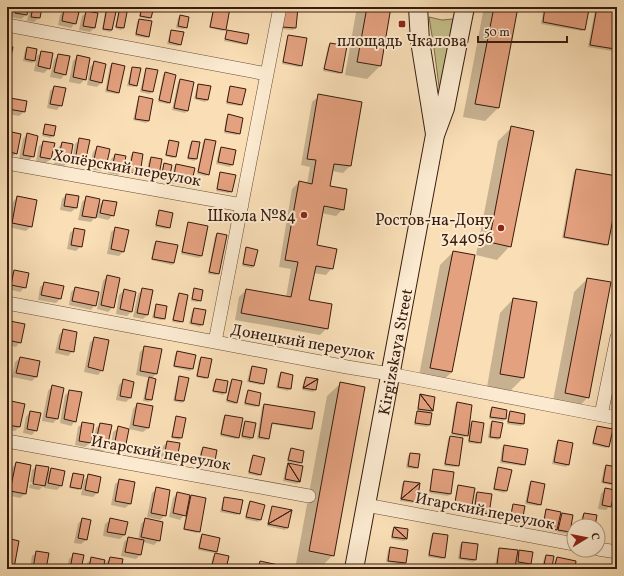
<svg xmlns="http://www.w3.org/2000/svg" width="624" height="576" font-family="Vollkorn,serif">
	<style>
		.green { fill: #c4bf89; stroke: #7e6d4c }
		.shadow { fill: #0003 }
		.building { fill: #e4a17f; stroke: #371b0e }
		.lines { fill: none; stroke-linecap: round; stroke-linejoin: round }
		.minor-casing { stroke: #684c38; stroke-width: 14 }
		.secondary-casing { stroke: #371b0e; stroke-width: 20 }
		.minor { stroke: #fbead0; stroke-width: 13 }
		.secondary { stroke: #fbead0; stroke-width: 18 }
		.poi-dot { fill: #8f2418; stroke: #fbead0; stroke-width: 1.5 }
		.labels { text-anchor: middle; stroke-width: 4; stroke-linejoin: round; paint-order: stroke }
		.poi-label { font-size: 16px; fill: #371b0e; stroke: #fbead0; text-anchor: end }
		.street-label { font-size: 16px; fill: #371b0e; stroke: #fbead0 }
	</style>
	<rect width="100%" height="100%" fill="#f9deb6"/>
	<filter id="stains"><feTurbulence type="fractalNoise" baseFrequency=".005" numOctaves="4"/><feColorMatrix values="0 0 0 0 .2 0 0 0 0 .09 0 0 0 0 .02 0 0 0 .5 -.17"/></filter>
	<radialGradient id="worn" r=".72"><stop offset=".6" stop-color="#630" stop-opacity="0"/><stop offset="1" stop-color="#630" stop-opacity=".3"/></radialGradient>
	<path class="green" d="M429 17 442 20 453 19 440 94 434 48Z"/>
	<path class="shadow" d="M13 7H27L26 15 21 19 11 17Z
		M30 7H41L39 18 34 22 27 21Z
		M106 7H116L112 30 110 32 102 30Z
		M120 7H124L123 28 121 30 115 28 119 8Z
		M141 7H153L151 17 149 19 139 17Z
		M214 7H217L225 29 223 31 209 28 213 8Z
		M297 7 295 28 293 30 281 29Z
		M357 7H390L380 66 367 79 345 75Z
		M484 7H517L498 108 485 121 463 117Z
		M544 7H575L584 29 582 31 541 24Z
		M597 8 617 12V32L614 49 612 51 588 47 595 10Z
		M65 10 75 23 71 28 58 25 60 15Z
		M87 12 97 14 94 28 90 32 79 30 82 16Z
		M180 16 186 27 184 29 176 28 178 18Z
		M139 20 148 36 146 38 135 36 137 22Z
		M171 31 180 44 178 46 167 44 170 33Z
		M227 31 247 43 245 45 224 41 226 33Z
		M289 36 301 65 299 67 282 64 287 38Z
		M330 44 341 72 339 74 323 71 328 46Z
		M27 48 36 50 34 61 32 63 23 61 25 50Z
		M42 52 49 68 44 73 34 71 37 56Z
		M58 55 65 74 61 79 50 77 54 60Z
		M78 56 85 79 80 84 69 82 73 61Z
		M95 62 102 82 97 87 87 85 90 67Z
		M112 64 118 92 117 94 105 92 110 66Z
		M133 68 136 85 135 87 127 86 131 70Z
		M147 69 152 92 150 94 140 92 145 71Z
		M165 73 169 102 168 104 158 102 163 75Z
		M180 80 187 111 185 113 172 110 178 82Z
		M199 85 207 100 205 102 194 99 197 87Z
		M54 87 61 105 57 110 47 108 50 91Z
		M231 87 241 104 240 106 226 104 229 89Z
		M319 96 361 103 350 166 343 173 332 171 329 187 343 209 336 216 321 213 316 246 332 268 326 275 313 273 308 301 327 328 320 335 235 320 239 297 246 290 286 297 291 269 279 267 292 189 299 182 307 184 310 167 301 165 312 102Z
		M140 97 152 100 148 121 146 123 133 120 138 99Z
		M10 99 24 112 19 116 7 114V102Z
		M228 116 239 133 237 135 224 133 226 118Z
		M46 125 55 127 53 136 51 138 42 136 44 127Z
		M511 128 510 246 497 260 476 255 498 141Z
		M7 132 17 153 12 157 7 156Z
		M27 134 33 156 29 161 19 159 23 139Z
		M80 139 84 163 80 167 71 165 75 144Z
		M617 139V158L614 157Z
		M205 140 208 174 206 176 197 174 203 142Z
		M170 141 175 156 173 158 165 156 168 143Z
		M44 142 51 159 46 163 36 161 39 146Z
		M192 142 199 143 196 159 194 161 187 159 190 144Z
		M62 143 69 161 64 166 54 164 58 148Z
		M97 147 106 166 101 171 89 169 93 152Z
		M221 148 235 151 232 165 230 167 216 164 219 150Z
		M133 153 139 173 137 175 128 173 131 155Z
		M115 155 125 157 122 171 118 175 108 173 111 159Z
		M151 158 161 160 158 175 156 177 146 175 149 160Z
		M165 164 168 180 166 182 160 180 163 166Z
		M176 165 191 184 189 186 171 183 174 167Z
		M576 170 617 177V191L607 244 605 246 562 238 574 172Z
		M221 173 231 191 229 193 216 191 219 175Z
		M66 195 76 208 71 212 60 210 62 199Z
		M17 197 31 226 26 231 8 227 13 202Z
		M86 198 97 207 103 201 113 215 108 220 95 217 91 222 78 220 82 202Z
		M160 211 169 227 167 229 155 227 158 213Z
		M189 223 201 256 199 258 181 254 187 225Z
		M116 228 123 252 119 256 107 254 111 232Z
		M74 229 81 246 76 251 67 249 70 233Z
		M217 234 218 273 216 275 208 274 215 236Z
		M156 242 174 263 172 265 151 260 154 244Z
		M246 249 254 266 252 268 242 266 245 251Z
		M453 252 452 372 438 385 418 381 440 265Z
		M14 271 25 287 20 292 7 289 10 276Z
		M107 276 113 307 108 312 97 309 103 281Z
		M587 279 588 397 575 411 552 406 574 292Z
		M45 283 60 299 56 303 38 300 40 287Z
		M75 288 95 305 91 310 69 305 71 292Z
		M143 289 147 315 143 319 133 317 138 294Z
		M195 289 200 300 198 302 191 301 193 291Z
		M124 290 132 311 127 316 116 314 119 295Z
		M179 294 182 321 180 323 172 322 177 296Z
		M513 299 536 303 523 378 510 391 487 387 500 313Z
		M157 305 164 318 162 320 152 318 155 307Z
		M194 309 202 325 200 327 189 324 192 311Z
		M11 322 20 342 16 347 7 345V326Z
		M63 330 73 351 68 356 55 353 59 335Z
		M94 338 102 370 98 375 84 372 90 343Z
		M145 347 156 374 151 379V400L149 402 143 401 147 380 150 378 136 375 140 352Z
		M177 352 194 356 192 369 190 371 173 367 175 354Z
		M20 358 36 377 32 381 12 377 15 362Z
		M201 358 207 377 205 379 196 377 199 360Z
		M252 367 263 383 261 385 247 382 250 369Z
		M281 373 290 389 288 391 276 388 279 375Z
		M180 377 188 379 184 401 182 403 173 401 178 379Z
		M306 378 317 380 315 390 313 392 302 390 304 380Z
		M216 380 225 393 223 395 212 392 214 382Z
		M232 380 237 402 235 404 226 402 230 382Z
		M123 381 130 398 126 402 116 400 119 385Z
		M341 383 333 555 320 568 296 564 327 396Z
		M52 386 57 419 53 423 42 421 48 391Z
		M70 391 75 421 71 426 60 423 65 395Z
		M248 392 258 405 256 407 244 405 246 394Z
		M421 395 432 411 429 414V425L427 427 414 425 416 414 419 411H417L419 397Z
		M12 402 19 427 15 431 7 430V407Z
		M457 403 468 426 472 422 480 442 478 444 468 443 469 433 465 437 451 435 455 405Z
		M137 404 148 428 143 432 129 429 133 409Z
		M264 405 311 428 309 430 271 424 268 438 266 440 257 439 262 407Z
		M492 408 506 411 505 419 503 421 489 419 490 410Z
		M30 412 36 430 32 435 23 433 26 417Z
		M510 412 523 424 521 426 507 424 508 414Z
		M225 416 238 437 236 439 220 436 223 418Z
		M177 417 184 419 181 438 179 440 171 438 175 419Z
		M245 422 252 438 250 440 241 438 243 424Z
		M492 422 500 438 498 440 488 438 490 424Z
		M83 423 93 425 90 443 85 447 75 445 78 427Z
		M100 424 106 447 102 452 91 449 96 428Z
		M597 427 608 446 606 448 592 445 595 429Z
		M118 428 124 448 119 453 110 451 113 432Z
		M450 437 458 465 456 467 444 466 448 439Z
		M558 441 572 444 568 465 566 467 552 464 556 443Z
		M168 442 176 459 172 463 160 461 163 446Z
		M504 446 524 464 522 466 500 463 502 448Z
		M203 448 213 465 211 467 198 464 201 450Z
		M291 449 301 462 299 464 287 462 289 451Z
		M410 454 417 467 415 469 406 468 408 456Z
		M253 456 260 474 258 476 248 474 251 458Z
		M16 463 25 494 20 498 7 495V470L11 471 12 468Z
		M290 463 289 465 302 467 299 482 297 484 283 481 286 466Z
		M37 466 46 474 51 469 64 472 61 486 57 490 44 488 45 485 39 490 29 488 30 484 42 487V485L30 482 32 470Z
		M606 466 613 483 611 485 601 483 604 468Z
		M499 469 506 491 504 493 493 490 497 471Z
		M434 470 450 494 448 496 429 493 432 472Z
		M73 474 80 488 78 490 69 488 72 476Z
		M89 475 97 493 93 497 81 495 84 480Z
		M120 480 134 482 130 504 125 508 111 505 115 484Z
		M404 482 416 501 414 503 400 501 402 484Z
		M531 482 540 504 538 506 525 504 529 484Z
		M459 486 470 511 468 512 453 510 457 488Z
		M157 488 165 515 160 520 147 517 152 493Z
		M605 489 610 506 606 510 598 509 601 494Z
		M177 493 188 500 191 496 199 531 197 533 183 530 186 513 180 520 169 517 173 498Z
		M477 493 488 514 486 516 473 514 475 495Z
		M225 498 239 513 237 515 220 512 223 500Z
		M250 502 264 505 260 520 258 522 245 519 248 504Z
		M514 505 524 507 521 522 519 524 509 522 512 507Z
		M273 507 287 528 285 530 267 526 271 509Z
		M546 510 559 518 562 514 572 516 569 532 567 534 557 532 558 528 554 532 541 529 545 512Z
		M584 514 594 526H580L582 516Z
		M82 519 90 521 86 540 81 544 74 543 78 524Z
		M110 520 127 523 124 535 120 539 103 536 105 524Z
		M145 520 159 540 154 545 143 542 140 555 136 559 121 556 124 542 129 538 138 540 141 524Z
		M394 528 406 539 404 541 391 539 392 530Z
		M433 534 444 557 442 559 428 557 431 536Z
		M202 535 216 551 214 553 198 550 200 537Z
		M7 539 13 567 11 569H7Z
		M462 543 475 560 473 562 458 559 460 545Z
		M390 548 407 550 405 563 403 565 386 562 388 550Z
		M500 549 516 555 520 551 531 553 530 564 528 566 515 564 514 567 512 569 495 566 498 551Z
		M37 552 45 569H30L32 556Z
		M74 554 80 569H67L69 559Z
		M215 555 225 569H210L213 556Z
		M546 556 551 566 549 568 542 567 544 558Z
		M110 558 120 569H86L87 563 92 559 103 565Z
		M557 558 574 569H553L555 560Z"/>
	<path class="building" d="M16 7H28L27 15 15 13Z
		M33 7H42L40 18 31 17Z
		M107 7H117L112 30 103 29Z
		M120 7H128L124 28 116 27Z
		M142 7H154L151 18 140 16Z
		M214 7H222L230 8 226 30 210 27Z
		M284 7H298L296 28 282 27Z
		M367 7H391L381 66 357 62Z
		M494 7H518L499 108 475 104Z
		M545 7H580L589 9 585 30 543 22Z
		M597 7 617 11V38L615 49 590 45Z
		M64 9 79 12 76 24 62 21Z
		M86 11 98 13 95 28 83 26Z
		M180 15 189 17 187 28 178 26Z
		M139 19 152 21 149 37 136 34Z
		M171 30 184 32 181 45 169 42Z
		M227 30 249 34 247 44 225 39Z
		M288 35 307 38 302 66 283 62Z
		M330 43 347 46 342 73 324 69Z
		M7 45 13 47 11 56 7 55Z
		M27 47 37 49 35 61 25 59Z
		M41 51 53 53 50 69 38 66Z
		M58 54 70 56 66 75 54 72Z
		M77 55 90 58 86 80 73 77Z
		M94 61 106 64 102 83 90 80Z
		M112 63 125 66 119 93 107 90Z
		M132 67 141 68 137 86 129 84Z
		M146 68 158 70 153 92 142 90Z
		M165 72 176 75 170 103 159 100Z
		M180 79 194 82 188 111 174 108Z
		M198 84 211 86 208 100 196 98Z
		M54 86 66 88 62 106 50 104Z
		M230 86 246 89 242 105 227 102Z
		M318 94 362 102 351 166 334 164 330 186 347 189 344 210 324 206 317 245 337 249 333 269 316 266 309 300 332 304 328 329 241 313 246 289 291 297 298 262 285 260 299 181 312 184 316 160 307 159Z
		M139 96 153 99 149 121 135 119Z
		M10 98 27 101 25 112 8 109Z
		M228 114 243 118 240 134 225 131Z
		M45 124 56 126 54 136 43 134Z
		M511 126 534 131 511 247 489 242Z
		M7 131 21 134 17 154 7 151Z
		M27 133 38 136 34 157 23 155Z
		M79 138 90 140 85 163 75 161Z
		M205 139 216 141 209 175 198 172Z
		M169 140 179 142 176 157 166 155Z
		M43 141 55 143 51 159 40 157Z
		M192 141 200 142 197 159 188 158Z
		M62 142 73 144 70 162 58 160Z
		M97 146 110 149 106 167 93 164Z
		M221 147 236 150 233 165 218 162Z
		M133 152 143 154 140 174 129 172Z
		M115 154 126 156 123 171 112 169Z
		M151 157 162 159 159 175 148 173Z
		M164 163 172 165 169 180 161 179Z
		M176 164 195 168 191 185 173 181Z
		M576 169 617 176V197L608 245 564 237Z
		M220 172 236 175 232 192 217 189Z
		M7 181 11 182 7 203Z
		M66 194 79 196 77 208 64 206Z
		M17 196 37 200 32 227 12 223Z
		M86 196 100 199 96 218 82 216Z
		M103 200 117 202 114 216 100 213Z
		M159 210 173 213 170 228 156 225Z
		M188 222 208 226 202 256 182 252Z
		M115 227 129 230 124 252 111 249Z
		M74 228 85 230 82 247 71 245Z
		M217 233 227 235 219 274 209 272Z
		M156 241 178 245 174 263 152 259Z
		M246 247 258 250 254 266 243 264Z
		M453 251 475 255 452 372 430 368Z
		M14 270 29 273 26 288 11 285Z
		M107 275 120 278 114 308 101 305Z
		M587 278 611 282 589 398 565 393Z
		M44 282 64 286 61 299 41 295Z
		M75 287 99 292 96 306 72 301Z
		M142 288 153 290 148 315 137 313Z
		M194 288 203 290 201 301 192 299Z
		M124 289 136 292 132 312 120 309Z
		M179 293 188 295 183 322 173 320Z
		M513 298 537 302 524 378 500 374Z
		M156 304 167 306 165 319 154 317Z
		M194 308 206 310 203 325 191 323Z
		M10 321 25 324 21 343 7 340Z
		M63 329 77 332 74 352 59 349Z
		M94 337 109 340 103 371 88 367Z
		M144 346 162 349 157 374 140 371Z
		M177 351 196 355 193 369 174 366Z
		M20 357 40 361 37 377 16 373Z
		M201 357 212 359 208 378 197 376Z
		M252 366 267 369 264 384 249 381Z
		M281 372 293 375 291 389 278 387Z
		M179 376 189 378 184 401 175 400Z
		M149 377 156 379 152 400 145 399Z
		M306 377 318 379 303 388Z
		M123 379 134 382 131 398 120 396Z
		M216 379 228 381 226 393 213 391Z
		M232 379 242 381 237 403 227 400Z
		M318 379 316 390 303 388Z
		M340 382 365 387 334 556 309 551Z
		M52 385 64 388 58 419 46 417Z
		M69 390 82 392 76 422 64 419Z
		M248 390 261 393 259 406 245 403Z
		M420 394 435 397 433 411Z
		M420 394 433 411 418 409Z
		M11 401 25 404 20 427 7 425Z
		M457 402 472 405 468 436 452 433Z
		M137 403 153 406 149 428 133 425Z
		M264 404 315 412 312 429 272 423 269 439 259 437Z
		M492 407 507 410 506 419 490 417Z
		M30 411 41 413 37 431 27 429Z
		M417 411 432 413 430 425 415 423Z
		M510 411 525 414 524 424 508 422Z
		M225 415 243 418 239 438 221 434Z
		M176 416 186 418 182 438 172 437Z
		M245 421 256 423 253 438 242 436Z
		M472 421 484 423 481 443 469 441Z
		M492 421 503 423 500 438 490 437Z
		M82 422 94 424 91 443 79 441Z
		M100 423 112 425 107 448 95 445Z
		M118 426 129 429 125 449 114 447Z
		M597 426 613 429 609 447 593 443Z
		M450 436 463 438 459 466 445 464Z
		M558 440 573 443 569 465 554 462Z
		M167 441 180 443 177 459 164 457Z
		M504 445 528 449 525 465 502 461Z
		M203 447 217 450 214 466 199 463Z
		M291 448 304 451 302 463 288 460Z
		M410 453 420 454 418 468 408 466Z
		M253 455 265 458 261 475 249 472Z
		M16 462 31 465 26 494 10 491Z
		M288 463 300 482 285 479Z
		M288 463 303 466 300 482Z
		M36 465 49 467 45 486 33 484Z
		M606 465 617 467 614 484 603 482Z
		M498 467 512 470 507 491 494 489Z
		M51 468 65 471 62 486 48 483Z
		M7 469 11 470 7 492Z
		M433 469 454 472 451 494 430 491Z
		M73 473 84 475 81 489 70 487Z
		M88 474 101 477 98 493 85 490Z
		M119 479 135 482 131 504 115 501Z
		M404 481 420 483 401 499Z
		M531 481 545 484 541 505 527 502Z
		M420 483 417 502 401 499Z
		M458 485 475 488 471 511 454 508Z
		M156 487 170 490 166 516 151 513Z
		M605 488 615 490 611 507 602 505Z
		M177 492 190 495 186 516 173 513Z
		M477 492 492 494 489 514 474 512Z
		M191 495 206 498 200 532 184 529Z
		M224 497 243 500 240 514 222 510Z
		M250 501 265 505 261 520 246 517Z
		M513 504 525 506 522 522 510 520Z
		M272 506 292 510 268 524Z
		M546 509 561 512 557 530 543 527Z
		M292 510 288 528 268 524Z
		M562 513 573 515 570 532 558 530Z
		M584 513 597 515 595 526H581Z
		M82 518 91 520 87 540 78 538Z
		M110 518 128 522 125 535 107 532Z
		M145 518 163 522 160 541 141 537Z
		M394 527 407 539 392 537Z
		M394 527 408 529 407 539Z
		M433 533 448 535 445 558 429 555Z
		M202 534 220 538 217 552 199 548Z
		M128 537 144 540 141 555 125 552Z
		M7 538 19 541 14 568 7 566Z
		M462 542 478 544 476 560 460 558Z
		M390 547 408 550 406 563 388 561Z
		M499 548 518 550 515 567 497 565Z
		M519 550 533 552 531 564 518 562Z
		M36 551 49 553 46 569H33Z
		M73 553 84 555 81 569H70Z
		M215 553 229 556 226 569H211Z
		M546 555 554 556 552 567 544 565Z
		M91 557 105 560 103 569H89Z
		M110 557 123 559 121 569H107Z
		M557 557 576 561 575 569H554Z
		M260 561 283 566V569H258Z
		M386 565 411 569H385Z"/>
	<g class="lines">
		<defs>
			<path id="minor" d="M7 25 267 74
				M7 163 242 205
				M7 303 215 342 347 367 390 374 617 418
				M215 342 280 7
				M601 415 617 337
				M7 441 309 496
				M366 505 574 544
				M598 549 617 552"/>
			<g id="secondary">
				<path d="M418 7 420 41 435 134"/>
				<path id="s1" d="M354 569 435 135 445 108 465 7"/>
			</g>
		</defs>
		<use href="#minor" class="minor-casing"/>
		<use href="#secondary" class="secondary-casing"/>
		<use href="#minor" class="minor"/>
		<use href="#secondary" class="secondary"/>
	</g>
	<g class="poi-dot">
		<rect x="398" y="20" width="8" height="8" rx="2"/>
		<circle cx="304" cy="215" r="4"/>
		<circle cx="501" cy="228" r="4"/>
	</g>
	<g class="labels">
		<g class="poi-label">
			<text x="402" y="46" text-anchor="middle">площадь Чкалова</text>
			<text x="296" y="221">Школа №84</text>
			<text x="493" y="225">Ростов-на-Дону<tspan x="493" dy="18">344056</tspan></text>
		</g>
		<g class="street-label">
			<text transform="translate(127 167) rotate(10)" y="6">Хопёрский переулок</text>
			<text transform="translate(303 341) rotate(10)" y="6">Донецкий переулок</text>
			<text dy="6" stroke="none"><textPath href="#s1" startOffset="221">Kirgizskaya Street</textPath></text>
			<text transform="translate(161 452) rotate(10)" y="6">Игарский переулок</text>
			<text transform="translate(485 510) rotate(11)" y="6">Игарский переулок</text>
		</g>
	</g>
	<rect width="624" height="576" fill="none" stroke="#f9deb6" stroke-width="24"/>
	<rect x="8" y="8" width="608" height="560" fill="none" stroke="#371b0e" stroke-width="2"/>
	<rect x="12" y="12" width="600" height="552" fill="none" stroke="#371b0e"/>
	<g transform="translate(586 538) rotate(80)"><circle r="19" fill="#fbead0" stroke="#ad9782"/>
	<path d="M0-3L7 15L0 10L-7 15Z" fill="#8f2418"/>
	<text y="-6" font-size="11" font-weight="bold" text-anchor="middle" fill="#371b0e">С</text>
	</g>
	<path d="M478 36v6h89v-6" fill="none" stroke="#371b0e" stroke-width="2"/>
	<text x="484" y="36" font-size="12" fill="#371b0e" stroke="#fbead0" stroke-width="3" paint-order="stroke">50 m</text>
	<rect width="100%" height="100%" filter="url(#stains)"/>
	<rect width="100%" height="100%" fill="url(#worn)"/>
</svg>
